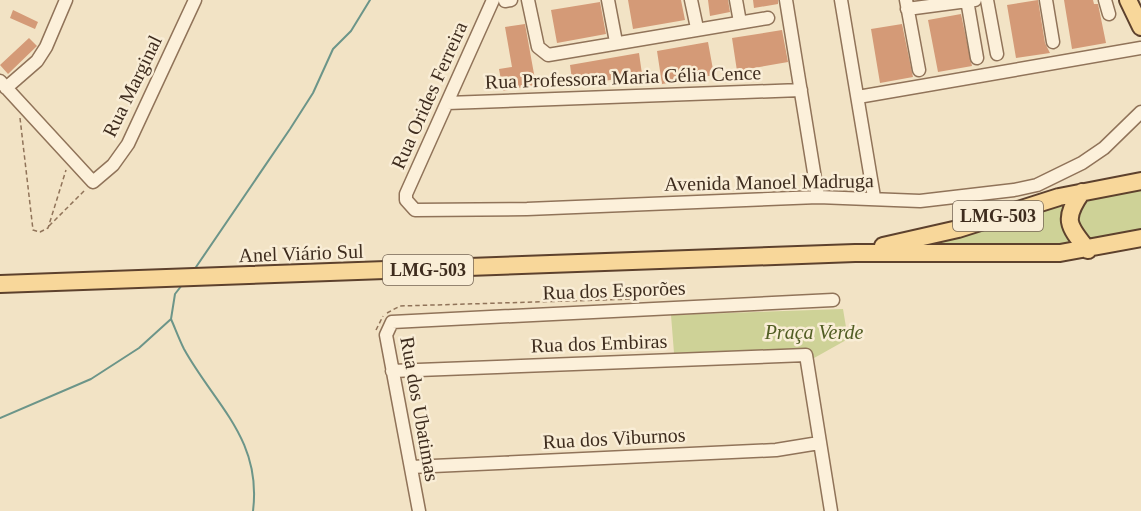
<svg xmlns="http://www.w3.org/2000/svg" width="1141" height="511" font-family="'Times New Roman',serif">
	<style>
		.green { fill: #ced297 }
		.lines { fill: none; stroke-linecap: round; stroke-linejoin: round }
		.stream { stroke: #6c9589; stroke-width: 2 }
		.building { fill: #d49a77 }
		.minor-casing { stroke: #907359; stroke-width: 15 }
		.major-casing { stroke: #5d412d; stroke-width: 20 }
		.path { stroke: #907359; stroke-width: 1.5; stroke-dasharray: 4.5 3; stroke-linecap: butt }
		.minor { stroke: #fcf0da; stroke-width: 12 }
		.major { stroke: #f8d79a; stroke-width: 16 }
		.labels { text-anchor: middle; stroke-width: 5; stroke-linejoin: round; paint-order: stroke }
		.shield { fill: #f9edd6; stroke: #766655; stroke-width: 1.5 }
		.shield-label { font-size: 18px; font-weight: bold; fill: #3e2c1e }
		.street-label { font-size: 20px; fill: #3e2c1e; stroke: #f9edd6 }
		.park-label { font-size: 20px; font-style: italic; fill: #515d23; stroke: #f9edd6 }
	</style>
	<rect width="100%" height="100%" fill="#f2e3c5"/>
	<path class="green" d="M1141 181V238L1088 250 855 253Z
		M843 309 848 339 807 362 796 350 674 353 671 315Z"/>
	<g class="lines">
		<path class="stream" d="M194 270 290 129 313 93 333 49 351 31 370 0
			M171 319C175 328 179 339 184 349 215 405 262 439 253 511
			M0 418 91 379 139 348 171 319 175 294 182 285"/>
	</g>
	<path class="building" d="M628 0H681L685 20 633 29Z
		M708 0H728L730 12 710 16Z
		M753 0H778V4L754 8Z
		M1038 0 1045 43 1050 53 1016 58 1007 5Z
		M1064 0H1093L1094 4H1098L1106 43 1072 49Z
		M600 2 606 34 557 43 551 10Z
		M13 10 38 22 35 29 10 18Z
		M961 14 972 66 938 72 928 20Z
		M525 24 536 85 503 91 499 69 512 67 505 27Z
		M902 24 913 77 880 83 871 29Z
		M782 30 788 62 737 71 732 38Z
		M29 38 37 46 8 74 0 65Z
		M708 42 714 75 662 84 657 51Z
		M639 53 642 74 573 87 570 65Z"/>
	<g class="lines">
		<defs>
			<path id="minor" d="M493 0 406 194V200L415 210 527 209 818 197 920 201 1014 190 1037 185 1082 163 1104 148 1141 112
				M528 0 538 47 548 55 768 18
				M608 0 616 42
				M691 0 697 28
				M736 0 740 22
				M786 0 818 197
				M841 0 874 197
				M906 0 919 70
				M967 0 977 58
				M987 0 997 54
				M1046 0 1053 42
				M1105 0 1109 14
				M505 1 511 0
				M907 9 975 0
				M0 81 93 182 113 165 128 144 195 0
				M6 88 37 61 46 47 66 0
				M858 97 1141 48
				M447 103 801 90
				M392 371 806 355 831 511
				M411 467 776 450 819 443
				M419 511 386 335 392 322 833 300"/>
			<path id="major" d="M1128 0 1141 27
				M1082 192C1063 219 1067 225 1088 250
				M883 246 958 229 1059 197 1141 181
				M0 284 855 253H1060L1141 238"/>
		</defs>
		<use href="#minor" class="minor-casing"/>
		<use href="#major" class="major-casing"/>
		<path class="path" d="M20 118 33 230 40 232 48 228 66 170
			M49 226 86 189
			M387 313 400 306 635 299
			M376 330 383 316"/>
		<use href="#minor" class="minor"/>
		<use href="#major" class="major"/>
	</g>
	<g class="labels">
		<g class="shield">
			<rect x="953" y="201" width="90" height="30" rx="4.5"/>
			<rect x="383" y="255" width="90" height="30" rx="4.5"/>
		</g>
		<g class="shield-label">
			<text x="998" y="222">LMG-503</text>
			<text x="428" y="276">LMG-503</text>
		</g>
		<g class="street-label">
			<text transform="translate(623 77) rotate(-2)" y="7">Rua Professora Maria Célia Cence</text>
			<text transform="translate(132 86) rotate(-64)" y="7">Rua Marginal</text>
			<text transform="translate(429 95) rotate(-66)" y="7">Rua Orides Ferreira</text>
			<text transform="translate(769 182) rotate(-1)" y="7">Avenida Manoel Madruga</text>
			<text transform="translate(301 253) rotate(-2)" y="7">Anel Viário Sul</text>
			<text transform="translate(614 290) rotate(-2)" y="7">Rua dos Esporões</text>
			<text transform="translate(599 343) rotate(-2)" y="7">Rua dos Embiras</text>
			<text transform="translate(420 409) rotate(80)" y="7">Rua dos Ubatimas</text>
			<text transform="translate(614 438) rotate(-3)" y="7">Rua dos Viburnos</text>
		</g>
		<g class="park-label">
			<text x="814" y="339">Praça Verde</text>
		</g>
	</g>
</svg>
